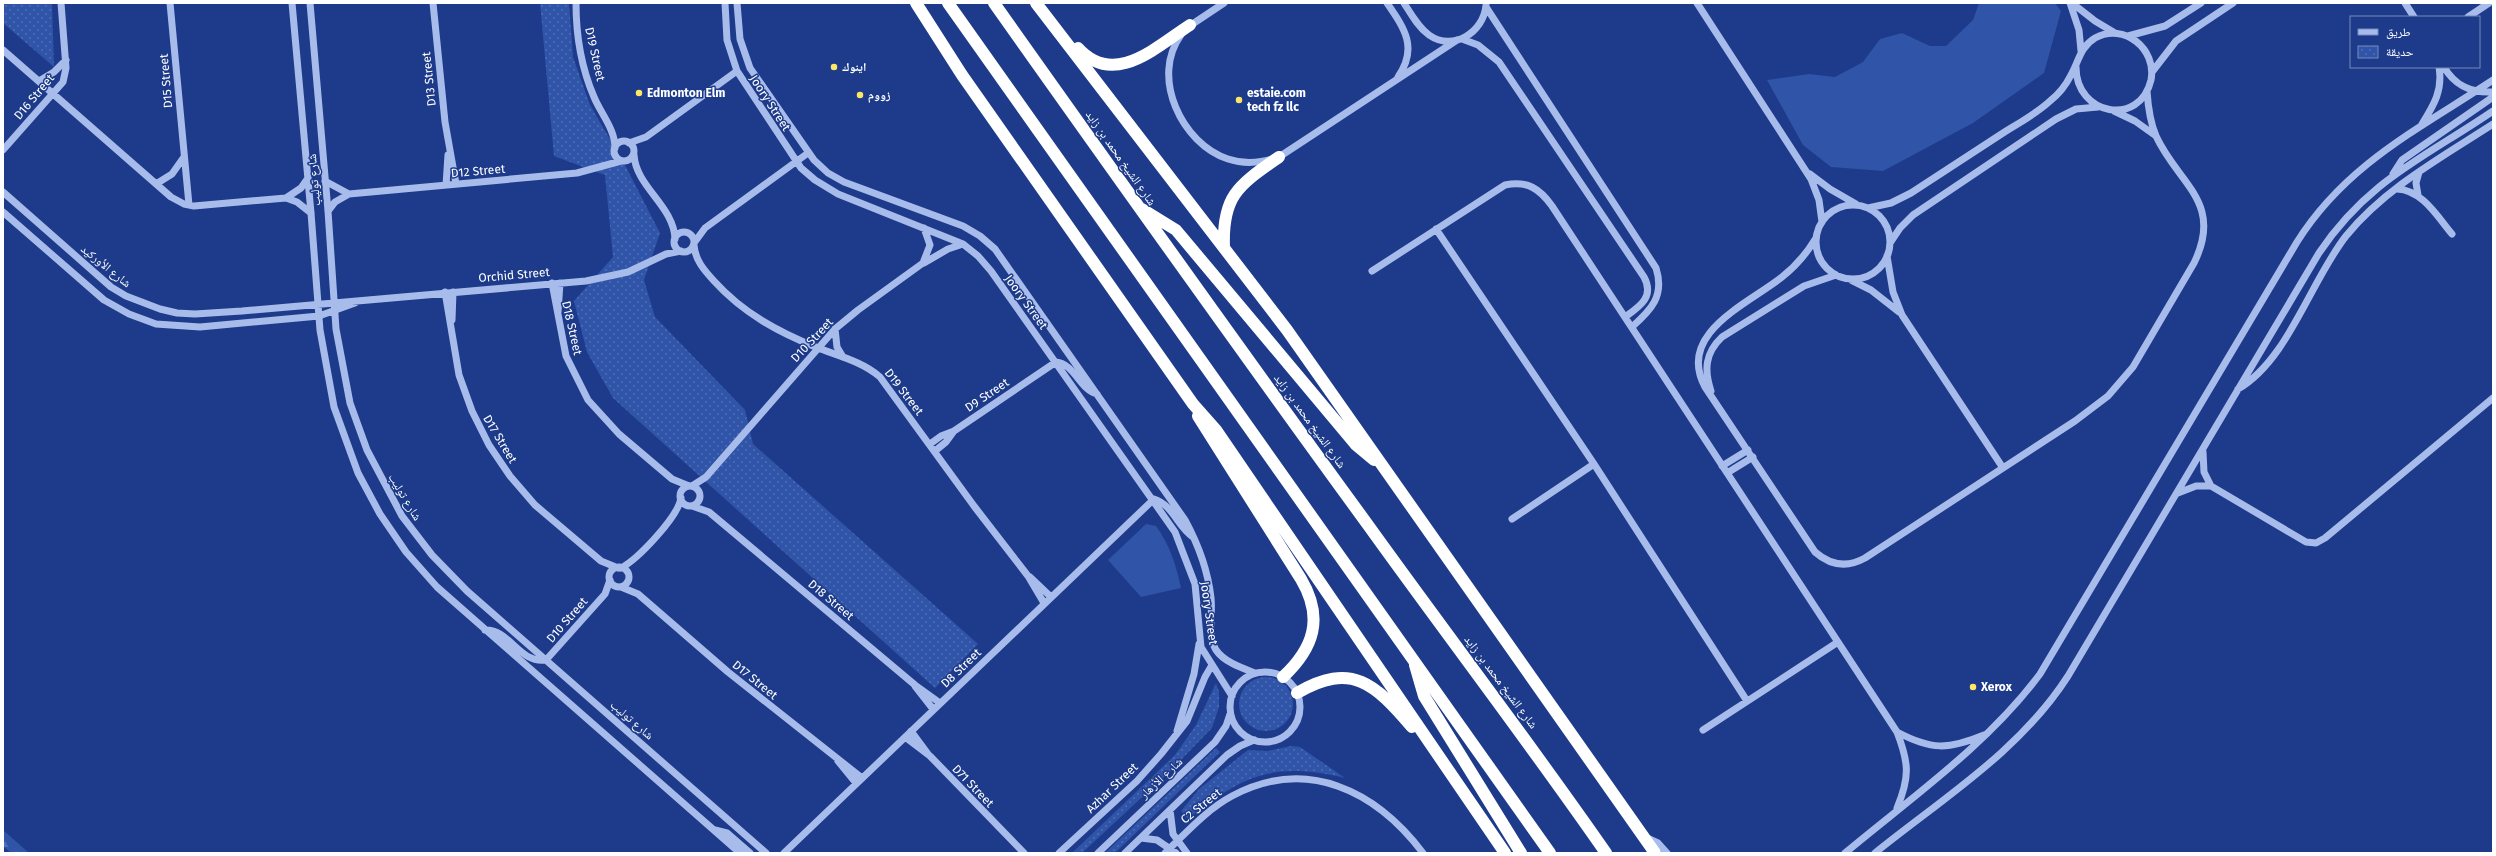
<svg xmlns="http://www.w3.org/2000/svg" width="2496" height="856" font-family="'Fira Sans','Noto Naskh Arabic',sans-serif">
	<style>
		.grass { fill: #3054a8 }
		.forest { fill: url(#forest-firs) }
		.park { fill: url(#park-dots) }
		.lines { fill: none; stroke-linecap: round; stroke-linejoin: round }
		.minor { stroke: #a8bcec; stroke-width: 7 }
		.highway { stroke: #fff; stroke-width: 12 }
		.poi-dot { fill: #fce866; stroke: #1d3b8a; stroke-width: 1.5 }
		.labels { text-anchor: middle; stroke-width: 3; stroke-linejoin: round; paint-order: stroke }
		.street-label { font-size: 12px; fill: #fff; stroke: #1d3b8a }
		.poi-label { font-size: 12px; font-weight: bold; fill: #fff; stroke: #1d3b8a; text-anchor: start }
	</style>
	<defs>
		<pattern id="forest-firs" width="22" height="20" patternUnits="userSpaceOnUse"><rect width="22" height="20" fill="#3054a8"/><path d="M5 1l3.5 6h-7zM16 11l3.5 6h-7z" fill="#4f6eb5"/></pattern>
		<pattern id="park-dots" width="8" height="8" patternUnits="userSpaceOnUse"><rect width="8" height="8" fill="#3054a8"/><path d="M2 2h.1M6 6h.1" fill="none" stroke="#4f6eb5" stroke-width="1.8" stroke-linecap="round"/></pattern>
	</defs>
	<rect width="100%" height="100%" fill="#1d3b8a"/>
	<path class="grass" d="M1979 3H2055L2061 11 2044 73 1973 123 1883 171 1831 167 1803 145 1767 80 1809 74 1835 77 1863 62 1880 39 1902 33 1930 46H1946L1973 20Z
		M1146 524 1156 526C1170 545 1176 565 1181 588L1141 597 1108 560Z"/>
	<path class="forest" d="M3 830 29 853H11L3 846Z"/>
	<path class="park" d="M3 3H52L54 67 3 23Z
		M540 3H569L573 57 590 105 626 167 660 233 644 280 655 317 745 410 753 444 978 644 935 688 613 398 587 352 574 301 613 257 605 175 554 156Z
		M1239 704a27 27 0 1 1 54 0a27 27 0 1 1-54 0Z
		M1216 683 1219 692V707L1212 728 1168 773 1082 853H1072L1175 755 1196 725Z
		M1291 746 1300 747 1345 778C1275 761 1242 775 1188 819L1181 811 1199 789 1248 750 1268 751Z
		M1216 748 1220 752 1115 853H1105Z"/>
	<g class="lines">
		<path class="minor" d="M170 3 189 205
			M292 3 311 213 320 330 334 407 358 473 380 514 406 552 437 587 740 853
			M310 3 328 211 336 329 350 403 367 450 402 516 432 555 467 591 766 853
			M433 3 445 122 456 184
			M576 3C576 35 581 67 594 97 601 114 615 129 615 148
			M725 3 727 40 737 71 801 168 815 180 838 194 963 244 978 256 991 271 1175 532 1195 584 1201 647 1232 696
			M737 3 740 39 750 68 814 160 828 173 844 182 963 226 980 236 995 249 1185 520C1198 544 1208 571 1211 598 1213 614 1207 636 1216 650 1224 662 1242 668 1255 673
			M1387 3C1405 29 1418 48 1398 77
			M1404 3C1411 14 1418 27 1429 35 1453 52 1484 32 1486 5
			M1697 3 1811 179 1819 200 1822 222
			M2070 3 2079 30 2081 51
			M2072 3 2095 21 2115 33
			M2405 3 2414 17
			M1486 7 1656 268C1665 296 1651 310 1632 327
			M2468 17 2489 3
			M1188 27 1224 3
			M1181 35C1150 77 1182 144 1228 159 1246 165 1262 163 1279 157L1457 40
			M2128 36 2165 26 2201 3
			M1462 39 1478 45 1499 62 1644 277C1655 297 1639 307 1625 317
			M3 50 171 197 184 204 194 206 286 198 301 188 308 178
			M2444 67C2455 86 2471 93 2493 92
			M2152 72 2176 41 2233 3
			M39 81 54 72 66 60
			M2114 111 2135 121 2156 136
			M2422 124C2434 105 2443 90 2439 67
			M614 151a10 10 0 1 1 20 0a10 10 0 1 1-20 0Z
			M629 143 646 137 737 71
			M3 150 63 82 66 68 61 3
			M634 155C636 187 674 206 675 239
			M1810 174 1830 189 1856 204
			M2393 174 2402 160 2493 97
			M325 181 349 194
			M156 184 172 174 184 157
			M446 185 448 155
			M2397 189C2422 190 2437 216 2452 234
			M3 192 111 287 126 296 160 309 177 313 195 314 242 311 586 281 628 272 666 254 681 251
			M2418 195 2416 183 2419 172
			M286 198 297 202 311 213
			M1816 242a37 37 0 1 1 74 0a37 37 0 1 1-74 0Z
			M1868 208 1891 203 1911 193C1942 173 1972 153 2003 133 2019 123 2036 114 2050 101 2059 94 2066 85 2071 75 2079 61 2080 47 2095 38 2124 22 2157 49 2151 80 2140 127 2076 116 2076 67
			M328 211 335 202 349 194 577 173 621 161
			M3 212 104 300 129 314 156 324 200 327 319 316 355 303
			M1436 229 1594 464 1747 701
			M674 242a10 10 0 1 1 20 0a10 10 0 1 1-20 0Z
			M1816 238C1807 253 1796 266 1782 277 1748 304 1676 333 1705 387L1815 552C1831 566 1847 568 1865 558L2075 421 2108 396 2133 367 2194 263C2224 202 2178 184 2156 136 2150 122 2148 106 2147 91
			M694 243 705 228 808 153
			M1890 243 1900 228 1913 215 2056 119 2076 109 2098 107
			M694 245C695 260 704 270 714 281 743 313 778 332 818 348 839 356 863 362 880 377L974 506 1028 576 1044 603
			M1887 256 1893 292 1902 315 2003 468
			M924 263 948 249 963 244
			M1372 271 1505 185C1527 180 1540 189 1552 206L1897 732C1909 763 1910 777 1897 808
			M1851 280 1871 290 1899 312
			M552 283 566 356 588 400 619 434 672 479 689 486
			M445 292 459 375 472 411 489 445 510 476 535 505 601 561 618 568
			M558 312 560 283
			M452 320 453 292
			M835 329 837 347 843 357
			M2238 389C2288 360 2310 282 2346 236 2385 188 2442 157 2493 124
			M1711 391C1704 370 1705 353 1722 337L1804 286 1836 275
			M930 444 941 436 954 431
			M935 451 946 442 954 431 1056 362C1075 364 1079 389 1097 394
			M2203 452 2204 472 2211 486
			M1722 466 1748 450
			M1727 473 1753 457
			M692 486 706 477 835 329 858 310 923 263 930 245 924 228
			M680 496a10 10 0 1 1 20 0a10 10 0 1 1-20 0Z
			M2178 493 2196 486H2211L2306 542 2316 543 2325 538 2493 398
			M692 506 709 512 915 685 940 703
			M1512 519 1594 464
			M609 577a10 10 0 1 1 20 0a10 10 0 1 1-20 0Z
			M621 568C638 559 678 517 681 498
			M1030 577 1051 597
			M621 587 638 594 728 672 862 778
			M485 630C510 629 519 664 546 660L605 594 610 580
			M1230 707a35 35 0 1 1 70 0a35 35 0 1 1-70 0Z
			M915 686 933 709
			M1703 730 1838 642
			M911 731 928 754
			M1177 731 1194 674 1199 644
			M1897 732C1931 750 1948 750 1984 735
			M905 737 930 756 1024 853
			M838 761 856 783
			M1170 810 1173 834 1187 853
			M715 830 727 833 750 853
			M1645 837 1658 843 1667 853
			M1141 838 1157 840 1176 853
			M784 853 1154 499C1173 505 1177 526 1193 537
			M1059 853 1137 781 1161 754 1187 721 1205 677 1212 665
			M1098 853 1215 742 1226 726 1230 714
			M1125 853 1227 755 1240 746 1254 740
			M1165 853C1186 833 1206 810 1232 796 1307 756 1376 791 1423 853
			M1845 853C1912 797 1987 745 2040 674L2297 242C2346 164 2419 129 2493 80
			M1875 853C1943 798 2020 751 2068 676L2319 253C2368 180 2424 158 2493 111"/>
		<path class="highway" d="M916 3 962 75 1193 404 1216 430 1505 853
			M948 3 1550 853
			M994 3C1118 178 1242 352 1368 525 1447 635 1529 742 1606 853
			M1036 3 1287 330 1655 853
			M1078 48C1114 88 1156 47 1190 25
			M1142 209 1176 230 1356 445 1374 460
			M1224 247C1222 195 1239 185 1279 157
			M1198 416 1301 579C1324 618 1314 648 1283 677
			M1415 665 1424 696 1521 853
			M1297 693C1352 661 1375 684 1412 727"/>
	</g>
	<g class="poi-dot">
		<circle cx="834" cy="67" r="4"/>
		<circle cx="639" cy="93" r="4"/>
		<circle cx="860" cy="95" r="4"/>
		<circle cx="1239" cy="100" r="4"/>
		<circle cx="1973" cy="687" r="4"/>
	</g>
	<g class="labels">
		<g class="street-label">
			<text transform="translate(595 54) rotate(77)" y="4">D19 Street</text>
			<text transform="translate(429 79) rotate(-96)" y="4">D13 Street</text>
			<text transform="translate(166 81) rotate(-95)" y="4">D15 Street</text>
			<text transform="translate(34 97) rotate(-50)" y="4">D16 Street</text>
			<text transform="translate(770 103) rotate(57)" y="4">Joory Street</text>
			<text transform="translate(1121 158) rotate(55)" y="4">شارع الشيخ محمد بن زايد</text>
			<text transform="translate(478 171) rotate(-5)" y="4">D12 Street</text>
			<text transform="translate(314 180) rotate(-95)" y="4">شارع توليب</text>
			<text transform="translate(106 266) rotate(39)" y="4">شارع الأوركيد</text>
			<text transform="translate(514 275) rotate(-5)" y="4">Orchid Street</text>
			<text transform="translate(1026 302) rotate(54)" y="4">Joory Street</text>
			<text transform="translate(572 328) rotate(77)" y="4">D18 Street</text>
			<text transform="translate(812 340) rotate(-47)" y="4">D10 Street</text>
			<text transform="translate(904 392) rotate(52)" y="4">D19 Street</text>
			<text transform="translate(987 395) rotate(-34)" y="4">D9 Street</text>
			<text transform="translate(1310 421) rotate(54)" y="4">شارع الشيخ محمد بن زايد</text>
			<text transform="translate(500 439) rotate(59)" y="4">D17 Street</text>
			<text transform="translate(405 497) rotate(59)" y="4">شارع توليب</text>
			<text transform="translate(831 600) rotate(40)" y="4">D18 Street</text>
			<text transform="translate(1209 613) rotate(82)" y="4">Joory Street</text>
			<text transform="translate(567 620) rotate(-49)" y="4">D10 Street</text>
			<text transform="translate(961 668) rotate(-44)" y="4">D8 Street</text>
			<text transform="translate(755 680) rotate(39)" y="4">D17 Street</text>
			<text transform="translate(1501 682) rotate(53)" y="4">شارع الشيخ محمد بن زايد</text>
			<text transform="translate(632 720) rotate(41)" y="4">شارع توليب</text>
			<text transform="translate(1161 778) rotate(-43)" y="4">شارع الأزهار</text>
			<text transform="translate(973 786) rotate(46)" y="4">D71 Street</text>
			<text transform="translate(1112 788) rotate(-44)" y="4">Azhar Street</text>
			<text transform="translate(1201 806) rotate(-39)" y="4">C2 Street</text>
		</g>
		<g class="poi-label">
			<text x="842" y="71">اينوك</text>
			<text x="647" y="97">Edmonton Elm</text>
			<text x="1247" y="97">estaie.com<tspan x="1247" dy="14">tech fz llc</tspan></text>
			<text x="868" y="99">زووم</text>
			<text x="1981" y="691">Xerox</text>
		</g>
	</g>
	<rect width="2496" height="856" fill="none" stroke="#ffffff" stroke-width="8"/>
	<rect x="2350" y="16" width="130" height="52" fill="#1d3b8a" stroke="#7789b9"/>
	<rect x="2358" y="29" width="20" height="6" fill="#a8bcec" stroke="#7789b9"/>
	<text x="2386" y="36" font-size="12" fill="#ffffff">طريق</text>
	<rect x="2358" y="46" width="20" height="12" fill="url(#park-dots)" stroke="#7789b9"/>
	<text x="2386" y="56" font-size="12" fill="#ffffff">حديقة</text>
</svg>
